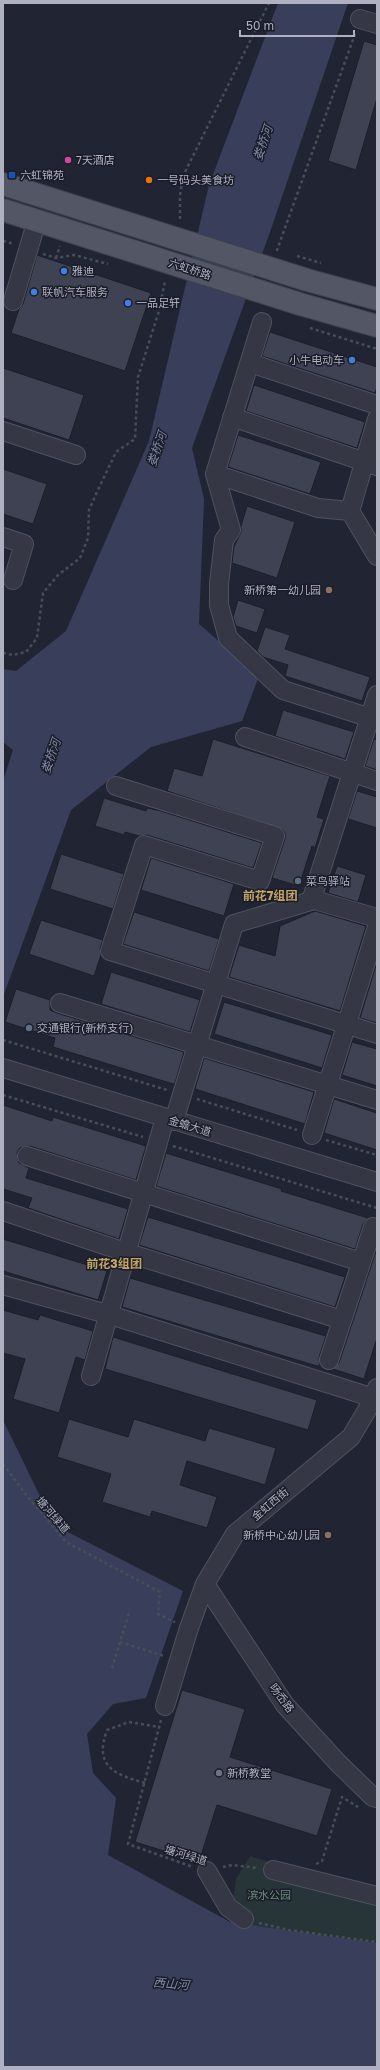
<svg xmlns="http://www.w3.org/2000/svg" width="380" height="2070" font-family="'Golos Text','Noto Sans SC',sans-serif">
	<style>
		.green { fill: #273438 }
		.water { fill: #393f5b }
		.building { fill: #3e4253; stroke: #1c1f2a }
		.lines { fill: none; stroke-linecap: round; stroke-linejoin: round }
		.minor-casing { stroke: #4f525f; stroke-width: 20 }
		.major-casing { stroke: #3e414d; stroke-width: 24 }
		.path { stroke: #454f56; stroke-width: 2.5; stroke-dasharray: 3 3; stroke-linecap: butt }
		.minor { stroke: #353744; stroke-width: 18 }
		.major { stroke: #535664; stroke-width: 22 }
		.hotel-dot { fill: #d1479c; stroke: #1a1d28; stroke-width: 1.5 }
		.transit-dot { fill: #1a4fb4; stroke: #1a1d28; stroke-width: 1.5 }
		.food-dot { fill: #e8710a; stroke: #1a1d28; stroke-width: 1.5 }
		.shop-dot { fill: #3f7fe0; stroke: #1a1d28; stroke-width: 1.5 }
		.education-dot { fill: #8d6e63; stroke: #1a1d28; stroke-width: 1.5 }
		.service-dot { fill: #5c6f8a; stroke: #1a1d28; stroke-width: 1.5 }
		.worship-dot { fill: #6b7280; stroke: #1a1d28; stroke-width: 1.5 }
		.labels { text-anchor: middle; stroke-width: 3; stroke-linejoin: round; paint-order: stroke }
		.poi-label { font-size: 11px; fill: #afb1c1; stroke: #1a1d28; text-anchor: start }
		.street-label { font-size: 11px; fill: #afb1c1; stroke: #1a1d28 }
		.park-label { font-size: 11px; fill: #6a8e7a; stroke: #1a1d28 }
		.water-label { font-size: 12px; font-style: italic; fill: #818aab; stroke: #1a1d28 }
		.neighbourhood-label { font-size: 12px; font-weight: bold; fill: #c5a566; stroke: #1a1d28 }
	</style>
	<rect width="100%" height="100%" fill="#212533"/>
	<path class="green" d="M250 1856 377 1897V1943L230 1922 236 1879Z"/>
	<path class="water" d="M278 3H348L270 232 192 448 204 499 199 624 259 676 242 721 151 747 71 810 3 997V781L13 750 3 742V669L16 671 66 631 149 441 209 185Z
		M3 1420 54 1525 183 1591 146 1698 113 1704 87 1734 93 1773 116 1798 108 1855 230 1922 377 1943V2067H3Z"/>
	<path class="building" d="M364 41 377 45V98L356 170 328 161Z
		M37 255 151 293 125 371 11 333 19 309 23 304Z
		M270 332 377 367V387L375 393 262 356Z
		M3 368 84 395 69 440 3 418Z
		M254 385 365 422 357 448 246 411Z
		M238 435 321 462 310 494 228 467Z
		M3 469 47 484 33 524 3 514Z
		M247 506 295 522 277 578 232 563 234 547 241 532V526Z
		M238 600 265 609 257 633 236 626 233 617Z
		M265 627 290 635 285 649 370 677 362 701 285 676 288 665 263 657 257 651Z
		M283 710 354 732 345 759 275 736Z
		M213 739 330 776 317 817 324 819 315 848 312 846 299 886 272 878 285 839V833L282 829 167 791 174 768 202 776Z
		M374 739 377 740V770L365 766Z
		M357 791 377 797V828L348 819Z
		M104 798 146 811 147 808 161 811 262 843 253 868 147 835 139 836 125 832 124 835 95 826Z
		M61 854 124 874 113 909 50 889Z
		M151 858 234 884 224 916 141 890Z
		M337 866 366 875 358 902 328 893Z
		M315 911 366 926 340 1011 229 977 239 945 275 956 280 926Z
		M134 912 219 939 209 971 123 944Z
		M41 920 103 940 100 948 101 955 94 976 29 954Z
		M377 962V1023L360 1018Z
		M111 972 200 1000 190 1032 101 1004Z
		M16 989 50 1000V1010L57 1013 184 1052 175 1083 173 1084 53 1047 55 1038 5 1022Z
		M224 1002 332 1035 322 1068 214 1034Z
		M352 1042 377 1049V1086L342 1075Z
		M204 1058 314 1092 305 1124 195 1089Z
		M334 1099 377 1113V1150L324 1133Z
		M3 1105 52 1121 53 1117 146 1146 136 1180 30 1146 20 1148 17 1153 19 1163 29 1168 26 1178 128 1209 119 1239 28 1208 32 1198 3 1189Z
		M166 1153 282 1189 281 1191 368 1218 363 1224 355 1249 156 1186Z
		M148 1217 345 1277 335 1307 139 1245Z
		M3 1239 107 1271 98 1300 3 1271Z
		M377 1248V1338L364 1379 333 1369 339 1363Z
		M130 1278 326 1336 319 1357 320 1365 317 1366 122 1307Z
		M3 1310 38 1320 40 1315 93 1331 85 1360 76 1357 59 1413 13 1399 25 1359 3 1353Z
		M113 1337 317 1400 308 1430 105 1369Z
		M69 1419 128 1437 134 1419 205 1441 209 1428 276 1448 265 1485 187 1461 180 1485 217 1497 207 1528 152 1511 150 1517 102 1502 111 1474 57 1457Z
		M182 1690 245 1709 230 1757 332 1789 317 1836 217 1805 199 1862 135 1842Z"/>
	<g class="lines">
		<defs>
			<path id="minor" d="M360 19 377 24
				M13 301 37 220
				M250 363 377 405
				M232 417 377 466
				M377 419 350 511 377 556
				M3 431 76 455
				M215 474 262 322
				M350 511 318 508 215 474 231 530 224 540 219 584V605L228 638 283 690 377 720
				M3 537 24 544 13 580
				M245 737 377 781
				M116 786 275 836 260 881 144 845 110 951 377 1034
				M311 899 377 918
				M60 1003 377 1100
				M3 1068 377 1182
				M174 1121 234 924 311 901 377 695
				M312 1135 377 927
				M27 1156 361 1262
				M3 1211 125 1252 342 1320
				M3 1285 107 1314 374 1398
				M329 1360 373 1227
				M91 1376 165 1118
				M205 1584 285 1705 338 1763 373 1797 377 1798
				M165 1706 189 1628 205 1584 235 1534 351 1437 374 1398 377 1388
				M273 1870 377 1896
				M207 1871 228 1907 244 1919"/>
			<path id="major" d="M3 184 307 280 377 299
				M3 210 300 304 377 326"/>
		</defs>
		<use href="#minor" class="minor-casing"/>
		<use href="#major" class="major-casing"/>
		<path class="path" d="M180 219V195L183 176 269 3
			M3 241 14 244
			M278 250H277L355 34
			M43 254 56 258 74 255 108 264
			M297 256 321 263
			M56 258 60 246
			M310 328 377 349
			M3 653 13 655 26 652 37 638 43 593 58 575 80 558 88 538 89 510 96 494 116 452 135 439 138 377 159 311 165 281
			M3 1040 167 1090
			M3 1095 143 1137
			M197 1099 297 1130
			M326 1140 377 1155
			M173 1146 377 1208
			M3 1464 27 1496 66 1542 160 1592 158 1614 175 1622
			M120 1642 164 1656
			M112 1668 129 1613
			M161 1720 128 1844 193 1867
			M145 1783C113 1774 94 1766 107 1730L129 1722 159 1727
			M316 1864 322 1861 342 1797 358 1807
			M223 1867 232 1865 257 1868
			M259 1923 289 1930 377 1942"/>
		<use href="#minor" class="minor"/>
		<use href="#major" class="major"/>
	</g>
	<circle class="hotel-dot" cx="68" cy="160" r="4"/>
	<rect class="transit-dot" x="8" y="171" width="8" height="8" rx="2"/>
	<circle class="food-dot" cx="149" cy="180" r="4"/>
	<g class="shop-dot">
		<circle cx="64" cy="271" r="4"/>
		<circle cx="34" cy="292" r="4"/>
		<circle cx="128" cy="303" r="4"/>
		<circle cx="352" cy="360" r="4"/>
	</g>
	<g class="education-dot">
		<circle cx="329" cy="590" r="4"/>
		<circle cx="328" cy="1535" r="4"/>
	</g>
	<g class="service-dot">
		<circle cx="298" cy="881" r="4"/>
		<circle cx="29" cy="1028" r="4"/>
	</g>
	<circle class="worship-dot" cx="219" cy="1773" r="4"/>
	<g class="labels">
		<g class="poi-label">
			<text x="76" y="164">7天酒店</text>
			<text x="20" y="179">六虹锦苑</text>
			<text x="157" y="184">一号码头美食坊</text>
			<text x="72" y="275">雅迪</text>
			<text x="42" y="296">联帆汽车服务</text>
			<text x="136" y="307">一品足轩</text>
			<text x="344" y="364" text-anchor="end">小牛电动车</text>
			<text x="321" y="594" text-anchor="end">新桥第一幼儿园</text>
			<text x="306" y="885">菜鸟驿站</text>
			<text x="37" y="1032">交通银行(新桥支行)</text>
			<text x="320" y="1539" text-anchor="end">新桥中心幼儿园</text>
			<text x="227" y="1777">新桥教堂</text>
		</g>
		<g class="street-label">
			<text transform="translate(190 269) rotate(18)" y="4">六虹桥路</text>
			<text transform="translate(190 1126) rotate(17)" y="4">金蟾大道</text>
			<text transform="translate(270 1504) rotate(-40)" y="4">金虹西街</text>
			<text transform="translate(53 1515) rotate(49)" y="4">塘河绿道</text>
			<text transform="translate(282 1698) rotate(53)" y="4">旸岙路</text>
			<text transform="translate(186 1855) rotate(17)" y="4">塘河绿道</text>
		</g>
		<g class="park-label">
			<text x="269" y="1899">滨水公园</text>
		</g>
		<g class="water-label">
			<text transform="translate(263 143) rotate(-71)" y="4">娄桥河</text>
			<text transform="translate(157 449) rotate(-71)" y="4">娄桥河</text>
			<text transform="translate(51 756) rotate(-71)" y="4">娄桥河</text>
			<text transform="translate(171 1984) rotate(5)" y="4">西山河</text>
		</g>
		<g class="neighbourhood-label">
			<text x="270" y="900">前花7组团</text>
			<text x="114" y="1268">前花3组团</text>
		</g>
	</g>
	<rect width="380" height="2070" fill="none" stroke="#afb1c1" stroke-width="8"/>
	<path d="M240 30v6h114v-6" fill="none" stroke="#afb1c1" stroke-width="2"/>
	<text x="246" y="30" font-size="12" fill="#afb1c1" stroke="#1a1d28" stroke-width="3" paint-order="stroke">50 m</text>
</svg>
